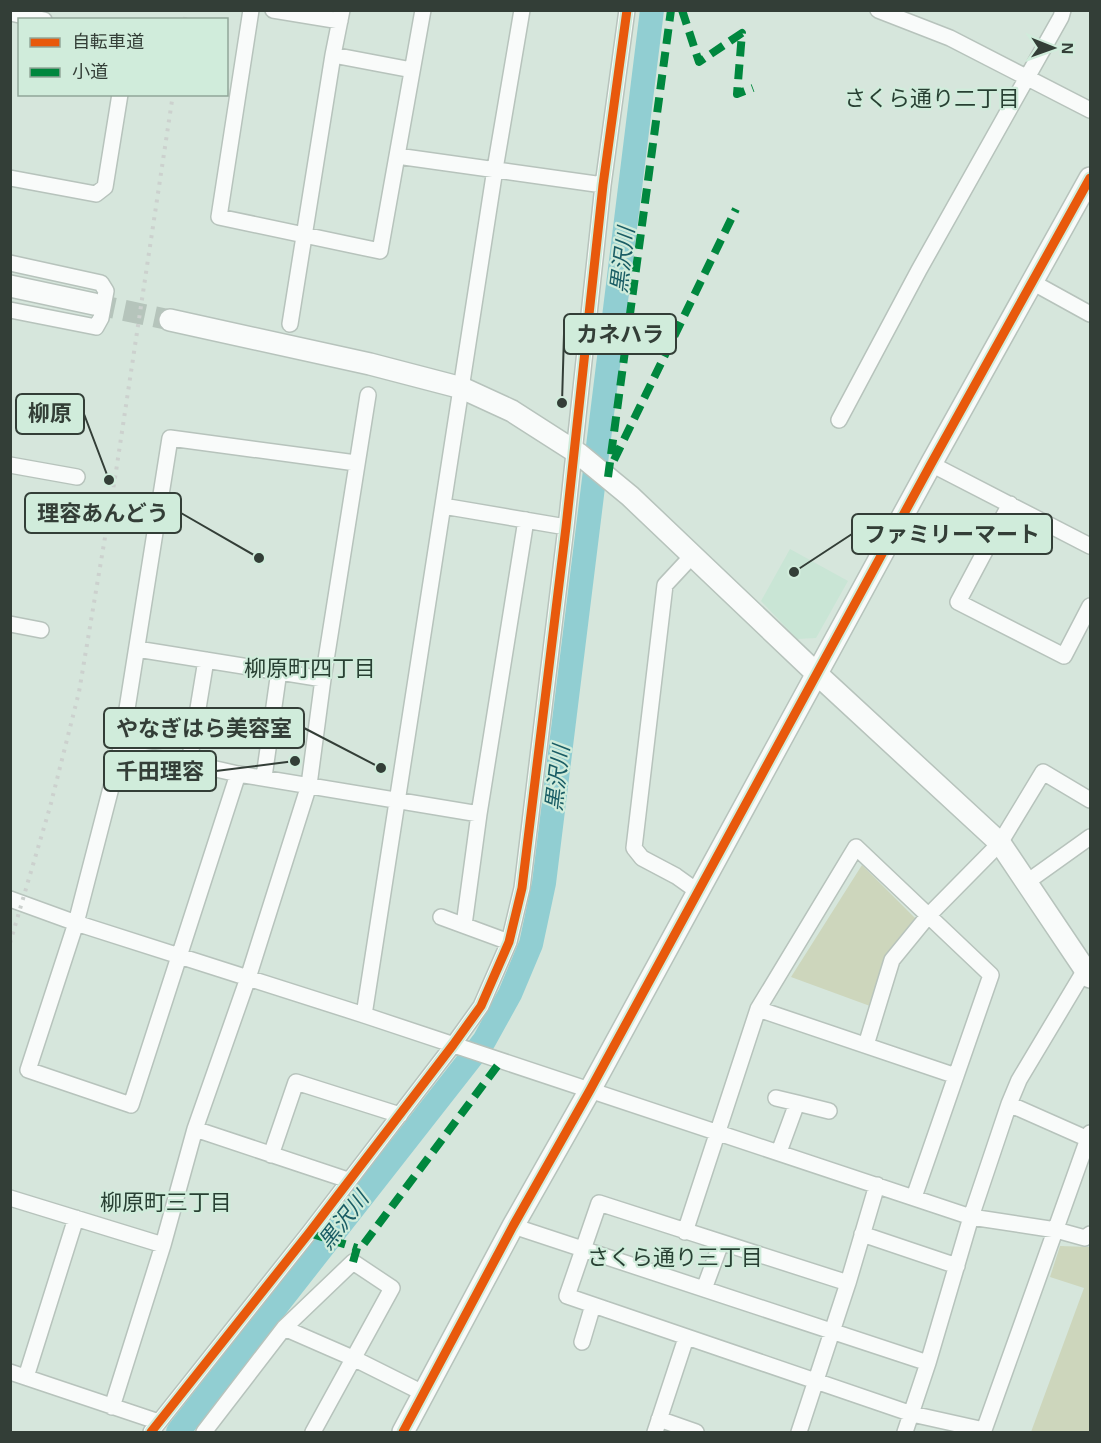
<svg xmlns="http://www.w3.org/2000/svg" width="1101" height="1443" font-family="Helvetica,'Noto Sans JP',sans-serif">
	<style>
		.built { fill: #c9e5d5 }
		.green { fill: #cdd6bc }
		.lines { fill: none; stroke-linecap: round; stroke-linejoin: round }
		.river { stroke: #91ced2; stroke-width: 24 }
		.secondary-tunnel { stroke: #b5c4bb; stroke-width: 21; stroke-dasharray: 21 10; stroke-linecap: butt }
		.street-casing { stroke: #b7c3bc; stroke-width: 18 }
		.secondary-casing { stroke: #b7c3bc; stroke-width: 24 }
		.street { stroke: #f9fbfa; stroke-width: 15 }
		.secondary { stroke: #f9fbfa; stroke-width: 21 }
		.rail { stroke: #ccd1ce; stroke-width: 4; stroke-dasharray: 3 6; stroke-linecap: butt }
		.quiet { stroke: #00873e; stroke-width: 8; stroke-dasharray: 15 8; stroke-linecap: butt }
		.cycleway-casing { stroke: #d0ecdb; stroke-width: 13 }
		.cycleway { stroke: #e8590c; stroke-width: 9 }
		.labels { text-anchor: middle; stroke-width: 4.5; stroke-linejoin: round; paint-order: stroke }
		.neighbourhood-label { font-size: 22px; fill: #284033; stroke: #d0ecdb }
		.water-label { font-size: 22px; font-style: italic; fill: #1a5d65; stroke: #d0ecdb }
		.leader { fill: none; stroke: #333e37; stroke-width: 2 }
		.callout-dot { fill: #333e37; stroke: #d0ecdb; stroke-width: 2 }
		.callout { fill: #d0ecdb; stroke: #333e37; stroke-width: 2 }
		.callout-label { font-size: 22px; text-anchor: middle; font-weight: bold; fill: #333e37 }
	</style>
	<rect width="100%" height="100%" fill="#d6e6dc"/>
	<path class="built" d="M790 549 848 581 816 638 797 639 761 601Z"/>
	<path class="green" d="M862 865 918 921 870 1006 791 977Z
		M1060 1246 1090 1247V1432H1031L1084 1288 1050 1277Z"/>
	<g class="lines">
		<path class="river" d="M178 1432 484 1041 510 994 531 944 544 883 652 10"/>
		<path class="secondary-tunnel" d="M94 304 170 320"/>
		<defs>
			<path id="street" d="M251 10 219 217 380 251 423 10
				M273 10 340 21
				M878 10 950 38 1090 110
				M10 13 44 20
				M333 55 412 70
				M397 156 603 185
				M10 178 96 194 105 187 120 94
				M10 263 101 283 106 291 101 318 96 327 10 310
				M1032 282 1090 314
				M290 324 333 55 342 10
				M839 420 919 270 1061 17 1063 10
				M931 464 1090 546
				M10 465 77 477
				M1010 504 958 602 1064 656 1090 606
				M443 506 566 527
				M692 556 665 585 634 848 642 858 676 876 697 891
				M10 624 41 630
				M137 649 323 679
				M120 753 189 763 238 774 479 814
				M189 763 206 660
				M238 774 131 1105 28 1070 76 923 120 753 170 438 356 463
				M264 777 279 671
				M1027 882 1090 837
				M10 899 76 923 364 1015 971 1217 1056 1230 1085 1238 1090 1234
				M441 917 509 942
				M464 925 479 814 526 520
				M758 1009 956 1076
				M364 1015 495 169 522 10
				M866 1045 892 960 928 916 1000 843 1043 772 1090 800
				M776 1098 797 1103
				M1009 1104 1088 1139
				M195 1129 348 1180
				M779 1152 797 1103 829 1111
				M271 1155 296 1082 400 1115
				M10 1198 163 1245
				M513 1226 928 1363
				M685 1232 758 1009 856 847 991 975 914 1197
				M862 1234 957 1266
				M848 1283 599 1203 567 1296 912 1414 984 1430 1090 1133
				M704 1289 721 1243
				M284 1328 355 1359 423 1393
				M582 1342 593 1305
				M10 1372 159 1422
				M26 1377 76 1218
				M112 1407 163 1245 195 1129 248 978 309 785 323 679 368 395
				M659 1419 696 1432
				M151 1432 309 1233 453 1045 481 1006 509 942 522 888 566 527 603 185 627 10
				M204 1432 284 1328 353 1262 392 1288 313 1432
				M655 1432 686 1338
				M799 1432 848 1283 877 1185
				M905 1432 928 1363 971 1217 1009 1104 1019 1080 1086 968 1090 965"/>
			<path id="secondary" d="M10 286 94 304
				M170 320 370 364 462 388 512 411 579 454 630 496 817 674 1000 843 1090 977
				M403 1432 513 1226 590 1090 931 464 1090 178"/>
		</defs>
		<use href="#street" class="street-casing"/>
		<use href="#secondary" class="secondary-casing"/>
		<use href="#street" class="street"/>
		<use href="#secondary" class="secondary"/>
		<path class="rail" d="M185 20 186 10
			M10 943 50 807 79 692 115 478 173 94"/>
		<path class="quiet" d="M682 10 699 62 742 33 737 94 753 88
			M614 460 736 209
			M608 477 671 10
			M309 1233 357 1248
			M353 1262 357 1248 363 1245 501 1061"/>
		<defs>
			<path id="cycleway" d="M151 1432 309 1233 453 1045 481 1006 509 942 522 888 566 527 603 185 627 10
				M403 1432 513 1226 590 1090 931 464 1090 178"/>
		</defs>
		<use href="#cycleway" class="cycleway-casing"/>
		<use href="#cycleway" class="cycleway"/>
	</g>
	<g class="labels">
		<g class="neighbourhood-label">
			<text x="932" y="106">さくら通り二丁目</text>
			<text x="310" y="676">柳原町四丁目</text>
			<text x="166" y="1210">柳原町三丁目</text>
			<text x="675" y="1265">さくら通り三丁目</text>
		</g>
		<g class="water-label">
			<text transform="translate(622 260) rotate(-83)" y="8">黒沢川</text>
			<text transform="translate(557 778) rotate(-83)" y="8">黒沢川</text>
			<text transform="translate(343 1220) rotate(-52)" y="8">黒沢川</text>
		</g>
	</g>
	<path class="leader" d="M562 403L564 334M109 480L84 414M259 558L181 513M794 572L852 534M381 768L304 728M295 761L216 771"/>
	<g class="callout-dot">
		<circle cx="562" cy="403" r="6"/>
		<circle cx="109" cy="480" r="6"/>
		<circle cx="259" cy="558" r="6"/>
		<circle cx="794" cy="572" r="6"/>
		<circle cx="381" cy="768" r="6"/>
		<circle cx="295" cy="761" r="6"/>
	</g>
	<g class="callout">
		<rect x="564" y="314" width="112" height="40" rx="6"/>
		<rect x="16" y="394" width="68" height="40" rx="6"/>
		<rect x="25" y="493" width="156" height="40" rx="6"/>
		<rect x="852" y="514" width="200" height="40" rx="6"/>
		<rect x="104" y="708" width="200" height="40" rx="6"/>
		<rect x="104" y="751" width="112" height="40" rx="6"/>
	</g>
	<g class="callout-label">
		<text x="620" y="342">カネハラ</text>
		<text x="50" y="421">柳原</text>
		<text x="103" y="521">理容あんどう</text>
		<text x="952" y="542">ファミリーマート</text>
		<text x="204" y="736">やなぎはら美容室</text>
		<text x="160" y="779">千田理容</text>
	</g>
	<rect width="1101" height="1443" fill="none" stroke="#333e37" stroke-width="24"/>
	<rect x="18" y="18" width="210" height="78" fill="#d0ecdb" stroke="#91a699" stroke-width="1.5"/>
	<rect x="30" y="38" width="30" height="9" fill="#e8590c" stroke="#91a699" stroke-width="1.5"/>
	<text x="72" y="48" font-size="18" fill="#333e37">自転車道</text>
	<rect x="30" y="68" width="30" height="9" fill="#00873e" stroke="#91a699" stroke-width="1.5"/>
	<text x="72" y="78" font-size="18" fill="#333e37">小道</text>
	<g transform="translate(1053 48) rotate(91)" stroke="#d0ecdb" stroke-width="4.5" paint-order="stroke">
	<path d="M0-4.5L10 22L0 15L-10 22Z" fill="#333e37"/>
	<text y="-9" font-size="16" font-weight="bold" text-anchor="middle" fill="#333e37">N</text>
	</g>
</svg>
